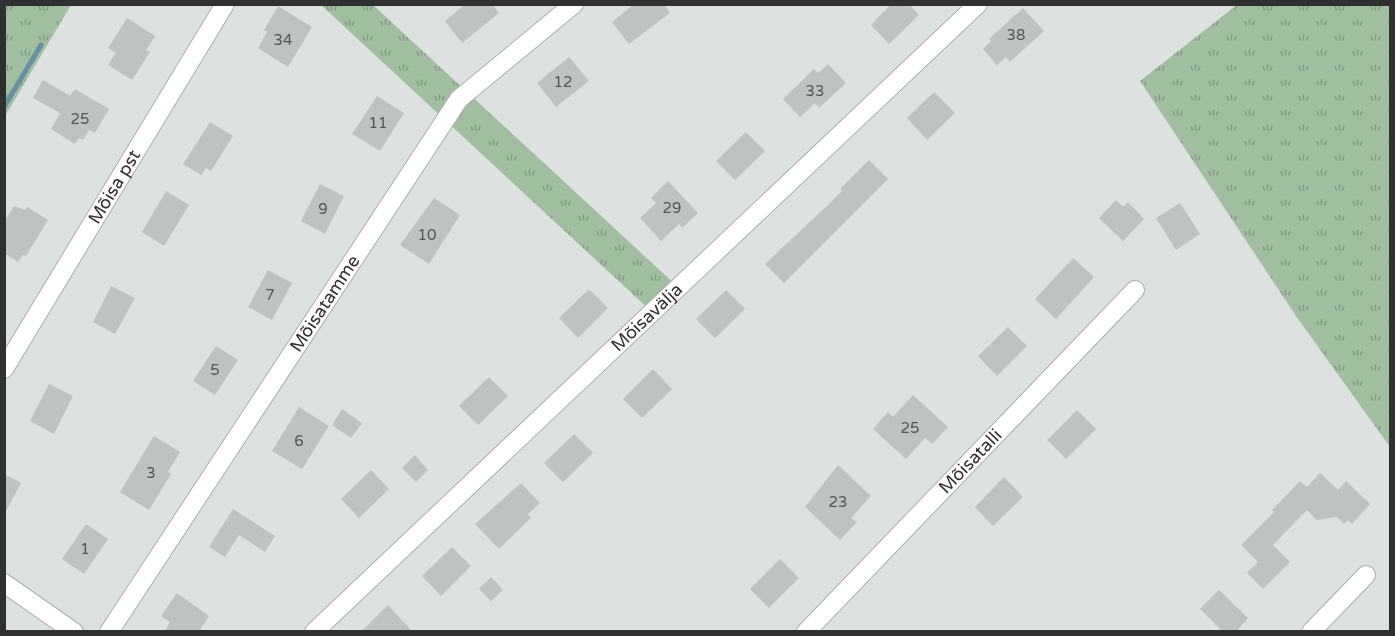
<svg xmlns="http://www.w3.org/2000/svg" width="1395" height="636" font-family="'Varela Round',sans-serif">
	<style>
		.grass { fill: url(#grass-tufts) }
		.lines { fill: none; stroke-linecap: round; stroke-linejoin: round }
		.stream { stroke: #6790a1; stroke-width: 5 }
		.building { fill: #bec2c0 }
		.minor-casing { stroke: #a9aead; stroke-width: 20 }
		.minor { stroke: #fff; stroke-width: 18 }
		.labels { text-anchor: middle; stroke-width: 6; stroke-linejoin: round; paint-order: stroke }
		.number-label { font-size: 15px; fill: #535555 }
		.street-label { font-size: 18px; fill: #2f3131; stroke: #fff }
	</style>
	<defs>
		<pattern id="grass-tufts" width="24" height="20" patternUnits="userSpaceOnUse" patternTransform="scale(1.5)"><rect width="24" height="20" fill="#a1bea1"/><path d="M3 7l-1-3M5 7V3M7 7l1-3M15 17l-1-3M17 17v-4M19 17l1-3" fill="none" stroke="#849b84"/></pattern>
	</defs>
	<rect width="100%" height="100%" fill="#dde2e1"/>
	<path class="grass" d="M5 4 71 5 5 116 4 5Z
		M1238 4 1390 5V447L1296 316 1140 81Z
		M321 5H373L678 287 652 312Z"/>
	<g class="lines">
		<path class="stream" d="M4 107 41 45"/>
	</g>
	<path class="building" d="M465 4H492L499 13 462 43 445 21Z
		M634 4H664L670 13 629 44 612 22Z
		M891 4H909L919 15 889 44 871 25Z
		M278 6 312 27 288 67 258 48 267 32 264 30Z
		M1023 8 1044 31 1010 62 1006 57 997 65 983 49 991 41 989 39Z
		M127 18 155 36 146 50 150 52 132 80 108 65 116 53 108 48Z
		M569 57 589 81 556 107 537 83Z
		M828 64 846 83 819 108 815 103 800 117 783 99 814 69 818 73Z
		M43 80 70 96 75 89 109 109 95 133 89 130 83 140 79 138 75 144 51 129 60 113 33 98Z
		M934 92 955 113 927 140 907 118Z
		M377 96 404 113 380 151 352 134Z
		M210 122 233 136 211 171 206 168 201 175 183 164Z
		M746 132 765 151 735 180 716 161Z
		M869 160 888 179 784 283 765 264 830 203 842 191 840 189Z
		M668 181 698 213 682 228 679 224 661 241 640 218 656 203 651 198Z
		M320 184 344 196 325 234 301 221Z
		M166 191 189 205 164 246 142 232Z
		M434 198 460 215 429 264 400 245Z
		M1116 200 1123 207 1128 202 1144 219 1123 241 1099 218Z
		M1180 203 1200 234 1176 250 1156 218Z
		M14 206 25 210 27 207 48 220 26 256 23 255 18 262 4 253V222Z
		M1073 258 1094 277 1056 319 1035 299Z
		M268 270 292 283 272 320 248 307Z
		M111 286 135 298 115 334 93 322Z
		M589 289 608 308 578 338 559 318Z
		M726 290 745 309 715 338 696 319Z
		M1008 327 1027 346 997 376 978 356Z
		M216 346 238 360 215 395 193 381Z
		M653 369 672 389 642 418 623 399Z
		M489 377 508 396 478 425 459 406Z
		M49 384 73 396 54 434 30 421Z
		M913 395 948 427 932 444 925 438 906 459 873 429 888 412 893 417Z
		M299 407 329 426 302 469 272 451Z
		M342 409 362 423 351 438 332 425Z
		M1077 410 1096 429 1066 459 1047 440Z
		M574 434 593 453 563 482 544 463Z
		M154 436 180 452 168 472 171 474 149 510 120 492Z
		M415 455 428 470 416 482 402 468Z
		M838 465 871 496 851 518 857 522 840 540 805 507Z
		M371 470 389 489 359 518 341 499Z
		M1320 473 1338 490 1346 481 1370 504 1352 524 1348 520 1344 524 1337 517 1317 520 1307 510 1273 545 1290 562 1263 589 1247 573 1258 562 1241 545 1274 512 1272 510 1300 481 1307 487Z
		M4 474 21 483 4 515Z
		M1004 477 1023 497 993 526 975 507Z
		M521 483 540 503 528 514 531 518 499 549 475 524Z
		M233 509 275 536 265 552 239 535 225 557 209 547Z
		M86 524 108 539 84 574 62 559Z
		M452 547 471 566 441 596 422 576Z
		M780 559 799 578 769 608 750 589Z
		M491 577 503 590 491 601 479 589Z
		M1219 590 1248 618 1236 632H1223L1200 609Z
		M177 593 209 616 199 632H164L170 622 161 616Z
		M388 605 413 632H361Z"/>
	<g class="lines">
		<defs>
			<g id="minor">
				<path id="s1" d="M4 369 225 4"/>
				<path d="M4 583 74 632"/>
				<path id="s2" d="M109 632 459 99 574 4"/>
				<path id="s3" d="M314 632 978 4"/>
				<path id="s4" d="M806 632 1135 290"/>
				<path d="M1311 632 1366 575"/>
			</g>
		</defs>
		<use href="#minor" class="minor-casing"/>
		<use href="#minor" class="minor"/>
	</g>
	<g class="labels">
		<g class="number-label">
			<text x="1016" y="40">38</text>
			<text x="283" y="45">34</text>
			<text x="563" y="87">12</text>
			<text x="815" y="96">33</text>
			<text x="80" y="124">25</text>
			<text x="378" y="128">11</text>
			<text x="672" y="213">29</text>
			<text x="323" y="214">9</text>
			<text x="427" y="240">10</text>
			<text x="270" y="300">7</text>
			<text x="215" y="375">5</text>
			<text x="910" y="433">25</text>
			<text x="299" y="446">6</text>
			<text x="151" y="478">3</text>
			<text x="838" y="507">23</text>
			<text x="85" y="554">1</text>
		</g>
		<g class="street-label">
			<text dy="6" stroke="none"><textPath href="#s1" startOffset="213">Mõisa pst</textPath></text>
			<text dy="6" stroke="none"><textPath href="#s2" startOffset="393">Mõisatamme</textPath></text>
			<text dy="6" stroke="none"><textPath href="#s3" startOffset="458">Mõisavälja</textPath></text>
			<text dy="6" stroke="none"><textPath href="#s4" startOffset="237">Mõisatalli</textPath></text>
		</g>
	</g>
	<rect width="1395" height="636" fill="none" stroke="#2f3131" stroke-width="12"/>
</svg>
